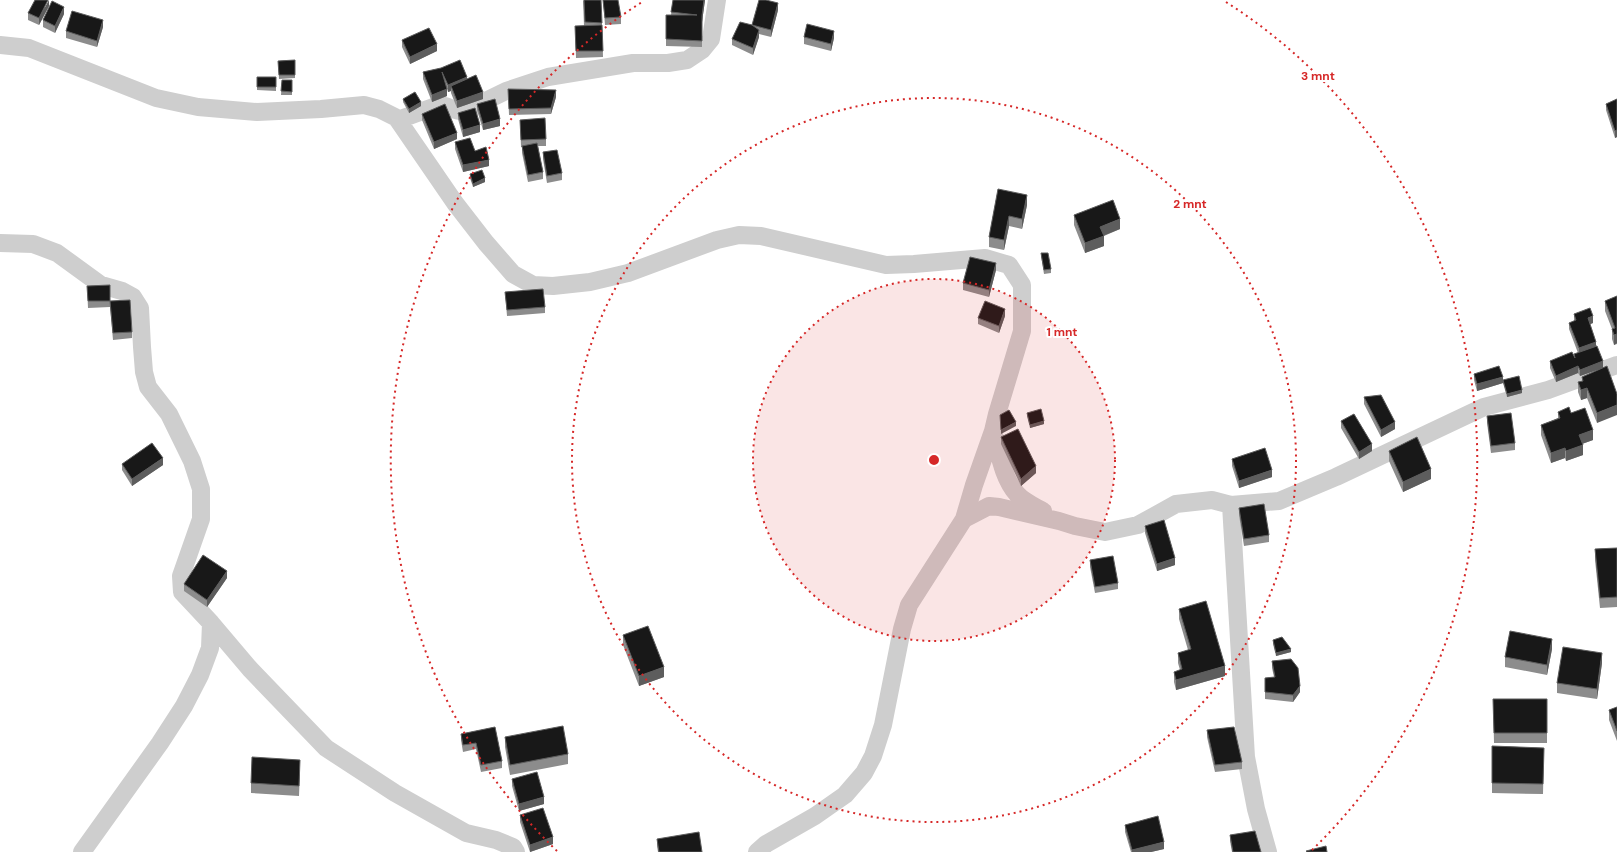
<svg xmlns="http://www.w3.org/2000/svg" width="1617" height="852" font-family="'DM Sans',sans-serif">
	<style>
		.lines { fill: none; stroke-linecap: round; stroke-linejoin: round }
		.minor { stroke: #cecece; stroke-width: 18 }
		.wall { fill: #8c8c8c }
		.shaded-wall { fill: #5d5d5d }
		.building { fill: #181818; stroke: #5d5d5d }
		.ring { fill: none; stroke: #d62828; stroke-width: 2; stroke-dasharray: 2 4 }
		.centre { fill: #d62828; stroke: #fff; stroke-width: 2 }
		.ring-label { font-size: 12px; text-anchor: middle; font-weight: bold; fill: #d62828; stroke: #fff; stroke-width: 4; stroke-linejoin: round; paint-order: stroke }
	</style>
	<rect width="100%" height="100%" fill="#fff"/>
	<g class="lines">
		<path class="minor" d="M0 45 29 48 156 98 198 107 257 112 321 109 364 105 379 109 395 117 398 120 455 203 486 243 513 274 533 285 553 286 590 282 628 273 717 240 739 235 761 236 886 265 914 264 985 258 1009 265 1022 285V331L997 414 993 431 974 485 964 519 909 605 902 629 883 725 873 756 864 773 845 795 815 816 766 844 757 852
			M398 120 439 105C449 105 453 112 465 111L506 91 548 77 633 63H668L687 60 702 50 711 39 717 0
			M0 243 33 244 57 253 101 285 122 291 133 297 140 308 142 347 144 372 148 387 169 414 192 461 201 489V519L181 576 182 592 211 623 250 669 326 748 395 793 466 833 496 840 513 847 516 852
			M993 431C999 451 1002 477 1017 494 1024 502 1034 506 1043 511
			M1231 505 1246 757 1256 809 1268 852
			M964 519 989 506 999 507 1059 521 1075 526 1105 532 1138 525 1176 504 1212 500 1231 505 1279 501 1336 477 1484 407 1548 390 1617 365
			M82 852 160 743 184 706 200 675 210 648 211 623"/>
	</g>
	<path class="wall" d="M583 0 602 23 603 57 576 58 575 26H584Z
		M603 0 621 17V24L605 25Z
		M673 0H705L702 22V47L666 46V15H671Z
		M49 6 39 25 28 20V13Z
		M778 10 771 37 759 34V37L753 55 732 45V39L752 25Z
		M64 14 55 33 43 27V20Z
		M103 27 97 47 66 38V31Z
		M804 37 834 38 831 51 804 44Z
		M402 40 437 51 410 64 402 47Z
		M295 60V78L279 79 278 61Z
		M441 68 467 79 483 99 457 108 451 93V91L448 92 447 89V96L432 102 423 79V72Z
		M257 77H276V91L257 90Z
		M282 80H292V95H281Z
		M508 89 556 97 551 114 509 115Z
		M403 99 421 106 409 113 403 102Z
		M1617 99V137L1615 138 1606 110V104Z
		M477 104 500 126 483 130 477 110Z
		M458 113 480 132 463 137 458 119Z
		M422 114 457 139 434 149 422 120Z
		M520 120 546 139V146H538L543 172V179L528 182 522 153V147H521Z
		M455 142 475 151 489 166 463 172 455 149Z
		M543 152 562 173V180L547 183 543 159Z
		M470 174 485 182 473 187 470 178Z
		M998 189 1027 205 1022 229 1009 226 1004 250 989 247V237Z
		M1074 215 1120 229 1104 236V246L1085 253 1074 225Z
		M1041 253 1051 269V273L1044 274 1041 256Z
		M996 270 989 297 963 290V283Z
		M87 286 110 301 132 332V338L113 340 110 307 88 308Z
		M505 292 545 307V313L507 316Z
		M1617 296V344L1614 345 1612 339V329L1605 311V301Z
		M1574 314 1593 323 1590 324 1603 368 1580 376 1578 373 1556 382 1550 368V361L1574 356 1578 353 1569 329V323L1574 321Z
		M1005 316 999 333 978 324V318Z
		M1607 366 1597 423 1587 398 1581 400 1578 392V382L1582 381V377Z
		M1474 374 1503 380 1522 393 1507 397 1503 383 1477 391 1474 380Z
		M1364 397 1395 429 1381 437 1364 404Z
		M1558 412 1571 413 1593 440 1582 444 1583 455 1566 461 1565 458 1551 463 1541 435V425L1558 418Z
		M1027 413 1044 424 1030 428 1027 416Z
		M1487 416 1515 443V450L1491 453 1487 423Z
		M1341 421 1372 451 1359 459 1341 428Z
		M1001 437 1036 473 1021 486 1001 444Z
		M1389 451 1431 479 1403 492 1389 461Z
		M1232 459 1272 477 1239 488 1232 466Z
		M122 464 163 465 132 486 122 470Z
		M1239 508 1269 535V542L1244 546 1239 515Z
		M1145 526 1175 565 1157 571 1145 533Z
		M1617 548V607L1600 608 1595 560V549Z
		M1090 560 1118 583V589L1095 593 1090 567Z
		M227 578 207 607 184 591V584Z
		M1179 609 1225 676 1176 690 1174 682V672L1180 670 1178 663V653L1188 650 1179 619Z
		M623 635 664 677 639 686 623 645Z
		M1273 640 1291 652 1276 656 1273 644Z
		M1552 649 1547 675 1505 667V657Z
		M1272 661 1300 692 1293 702 1265 699V678L1274 677 1272 668Z
		M1602 663 1597 699 1557 693V683Z
		M1493 699H1547V743H1494Z
		M1617 707V741L1609 720V710Z
		M495 727 502 761V768L481 772 476 749 463 752 461 740V734Z
		M1207 730 1242 762V769L1215 772 1207 737Z
		M505 737 568 754V764L510 775 505 747Z
		M1492 746 1544 748 1543 794 1492 793Z
		M300 770 299 796 251 793V783Z
		M512 779 544 804 519 811 512 786Z
		M520 815 553 844 530 852 520 822Z
		M1125 825 1164 849 1151 852H1131L1125 832Z
		M1230 835 1261 852H1232L1230 841Z
		M657 839 702 852H658L657 846Z"/>
	<path class="shaded-wall" d="M49 0V6L39 25V18Z
		M704 0H705L702 22V47V16Z
		M778 3V10L771 37V30Z
		M64 7V14L55 33V26Z
		M103 20V27L97 47V41Z
		M759 30V37L753 55V48Z
		M834 31V38L831 51V44Z
		M437 44V51L410 64V57Z
		M467 77V84L451 86V91L448 92V85Z
		M447 89V96L432 102V95Z
		M556 90V97L551 114V108Z
		M483 92V99L457 108V101Z
		M421 102V106L409 113V109Z
		M500 119V126L483 130V124Z
		M480 125V132L463 137V130Z
		M1617 130V137L1615 138V131Z
		M457 133V139L434 149V142Z
		M489 160V166L463 172V165Z
		M485 178V182L473 187V184Z
		M1027 195V205L1022 229V219Z
		M1009 216V226L1004 250V240Z
		M1120 219V229L1100 237V227Z
		M1104 236V246L1085 253V243Z
		M996 263V270L989 297V290Z
		M1005 309V316L999 333V326Z
		M1593 316V323L1588 325V318Z
		M1617 333V343L1614 345V335Z
		M1596 342V348L1579 355V348Z
		M1603 361V368L1580 376V370Z
		M1578 366V373L1556 382V376Z
		M1503 377V383L1477 391V384Z
		M1587 388V398L1581 400V390Z
		M1522 390V393L1507 397V394Z
		M1617 405V415L1597 423V413Z
		M1044 421V424L1030 428V425Z
		M1016 422V426L1001 434V430Z
		M1395 422V429L1381 437V430Z
		M1593 430V440L1579 445V435Z
		M1372 444V451L1359 459V452Z
		M1583 445V455L1566 461V451Z
		M1565 448V458L1551 463V453Z
		M163 458V465L132 486V479Z
		M1036 466V473L1021 486V479Z
		M1431 469V479L1403 492V482Z
		M1272 470V477L1239 488V481Z
		M1175 558V565L1157 571V564Z
		M227 571V578L207 607V600Z
		M1552 639V649L1547 675V665Z
		M1291 649V652L1276 656V653Z
		M1602 653V663L1597 699V689Z
		M1225 666V676L1176 690V680Z
		M664 667V677L639 686V676Z
		M1300 686V692L1293 702V695Z
		M544 797V804L519 811V804Z
		M553 837V844L530 852V845Z
		M1164 842V849L1151 852H1132V850Z"/>
	<path class="building" d="M35 0H48L39 18 28 13Z
		M584 0H601L602 23 585 22Z
		M603 0H618L621 17 605 18Z
		M673 0H704L702 16V41L666 39V15H697L671 12Z
		M759 0H766L778 3 771 30 752 25Z
		M52 1 64 7 55 26 43 20Z
		M72 11 103 20 97 41 66 31Z
		M740 22 752 25 759 30 753 48 732 39Z
		M807 24 834 31 831 44 804 37Z
		M602 25 603 51H576L575 26Z
		M429 28 437 44 410 57 402 40Z
		M295 60V75H279L278 61Z
		M460 60 467 77 448 85 442 72 447 89 432 95 423 72 441 68Z
		M476 75 483 92 457 101 451 86Z
		M257 77H276V87H257Z
		M282 80H292V92L281 91Z
		M508 89 556 90 551 108 509 109Z
		M415 92 421 102 409 109 403 99Z
		M495 99 500 119 483 124 477 104Z
		M1617 99V130L1615 131 1606 104Z
		M445 104 457 133 434 142 422 114Z
		M475 108 480 125 463 130 458 113Z
		M545 118 546 139 521 140 520 120Z
		M470 138 475 151 486 147 489 160 463 165 455 142Z
		M537 143 543 172 528 175 522 146Z
		M557 150 562 173 547 176 543 152Z
		M482 170 485 178 473 184 470 174Z
		M998 189 1027 195 1022 219 1009 216 1004 240 989 237Z
		M1113 200 1120 219 1100 227 1104 236 1085 243 1074 215Z
		M1041 253H1048L1051 269 1044 270Z
		M970 257 996 263 989 290 963 283Z
		M110 285V301H88L87 286Z
		M543 289 545 307 507 310 505 292Z
		M1617 296V334L1614 335 1612 329 1615 328 1605 301Z
		M130 300 132 332 113 333 110 301Z
		M985 301 1005 309 999 326 978 318Z
		M1590 308 1593 316 1588 318 1596 342 1579 348 1569 323 1576 320 1574 314Z
		M1597 346 1603 361 1580 370 1578 366 1556 376 1550 361 1572 352 1575 358 1574 354Z
		M1499 366 1503 377 1477 384 1474 374Z
		M1607 366 1617 394V405L1597 413 1587 388 1581 390 1578 382 1583 381 1582 377Z
		M1519 376 1522 390 1507 394 1503 380Z
		M1381 395 1395 422 1381 430 1364 397Z
		M1569 407 1571 413 1585 408 1593 430 1579 435 1583 445 1566 451 1565 448 1551 453 1541 425 1560 418 1558 412Z
		M1041 409 1044 421 1030 425 1027 413Z
		M1009 410 1016 422 1001 430 1000 415Z
		M1511 413 1515 443 1491 446 1487 416Z
		M1354 414 1372 444 1359 452 1341 421Z
		M1018 429 1036 466 1021 479 1001 437Z
		M1417 437 1431 469 1403 482 1389 451Z
		M152 443 163 458 132 479 122 464Z
		M1265 448 1272 470 1239 481 1232 459Z
		M1264 504 1269 535 1244 539 1239 508Z
		M1164 520 1175 558 1157 564 1145 526Z
		M1617 548V597L1600 598 1595 549Z
		M203 555 227 571 207 600 184 584Z
		M1113 556 1118 583 1095 587 1090 560Z
		M1206 601 1225 666 1176 680 1174 672 1182 669 1178 653 1191 649 1179 609Z
		M648 626 664 667 639 676 623 635Z
		M1510 631 1552 639 1547 665 1505 657Z
		M1282 637 1291 649 1276 653 1273 640Z
		M1563 647 1602 653 1597 689 1557 683Z
		M1291 659 1298 668 1300 686 1293 695 1265 692V678L1275 677 1272 661Z
		M1493 699H1547V733H1494Z
		M1617 707V731L1609 710Z
		M563 726 568 754 510 765 505 737Z
		M495 727 502 761 481 765 476 743 463 745 461 734Z
		M1234 727 1242 762 1215 765 1207 730Z
		M1492 746 1544 748 1543 784 1492 783Z
		M252 757 300 760 299 786 251 783Z
		M537 772 544 797 519 804 512 779Z
		M543 808 553 837 530 845 520 815Z
		M1158 816 1164 842 1132 850 1125 825Z
		M1255 831 1261 852H1233L1230 835Z
		M699 832 702 852H659L657 839Z
		M1326 846 1327 852H1307L1306 851Z"/>
	<circle cx="934" cy="460" r="181" fill="#d62828" fill-opacity=".12"/>
	<g class="ring">
		<circle cx="934" cy="460" r="181"/>
		<circle cx="934" cy="460" r="362"/>
		<path d="M557 851A543 543 0 0 1 642 2M1226 2A543 543 0 0 1 1311 851"/>
	</g>
	<circle cx="934" cy="460" r="6" class="centre"/>
	<g class="ring-label">
		<text x="1318" y="80">3 mnt</text>
		<text x="1190" y="208">2 mnt</text>
		<text x="1062" y="336">1 mnt</text>
	</g>
</svg>
